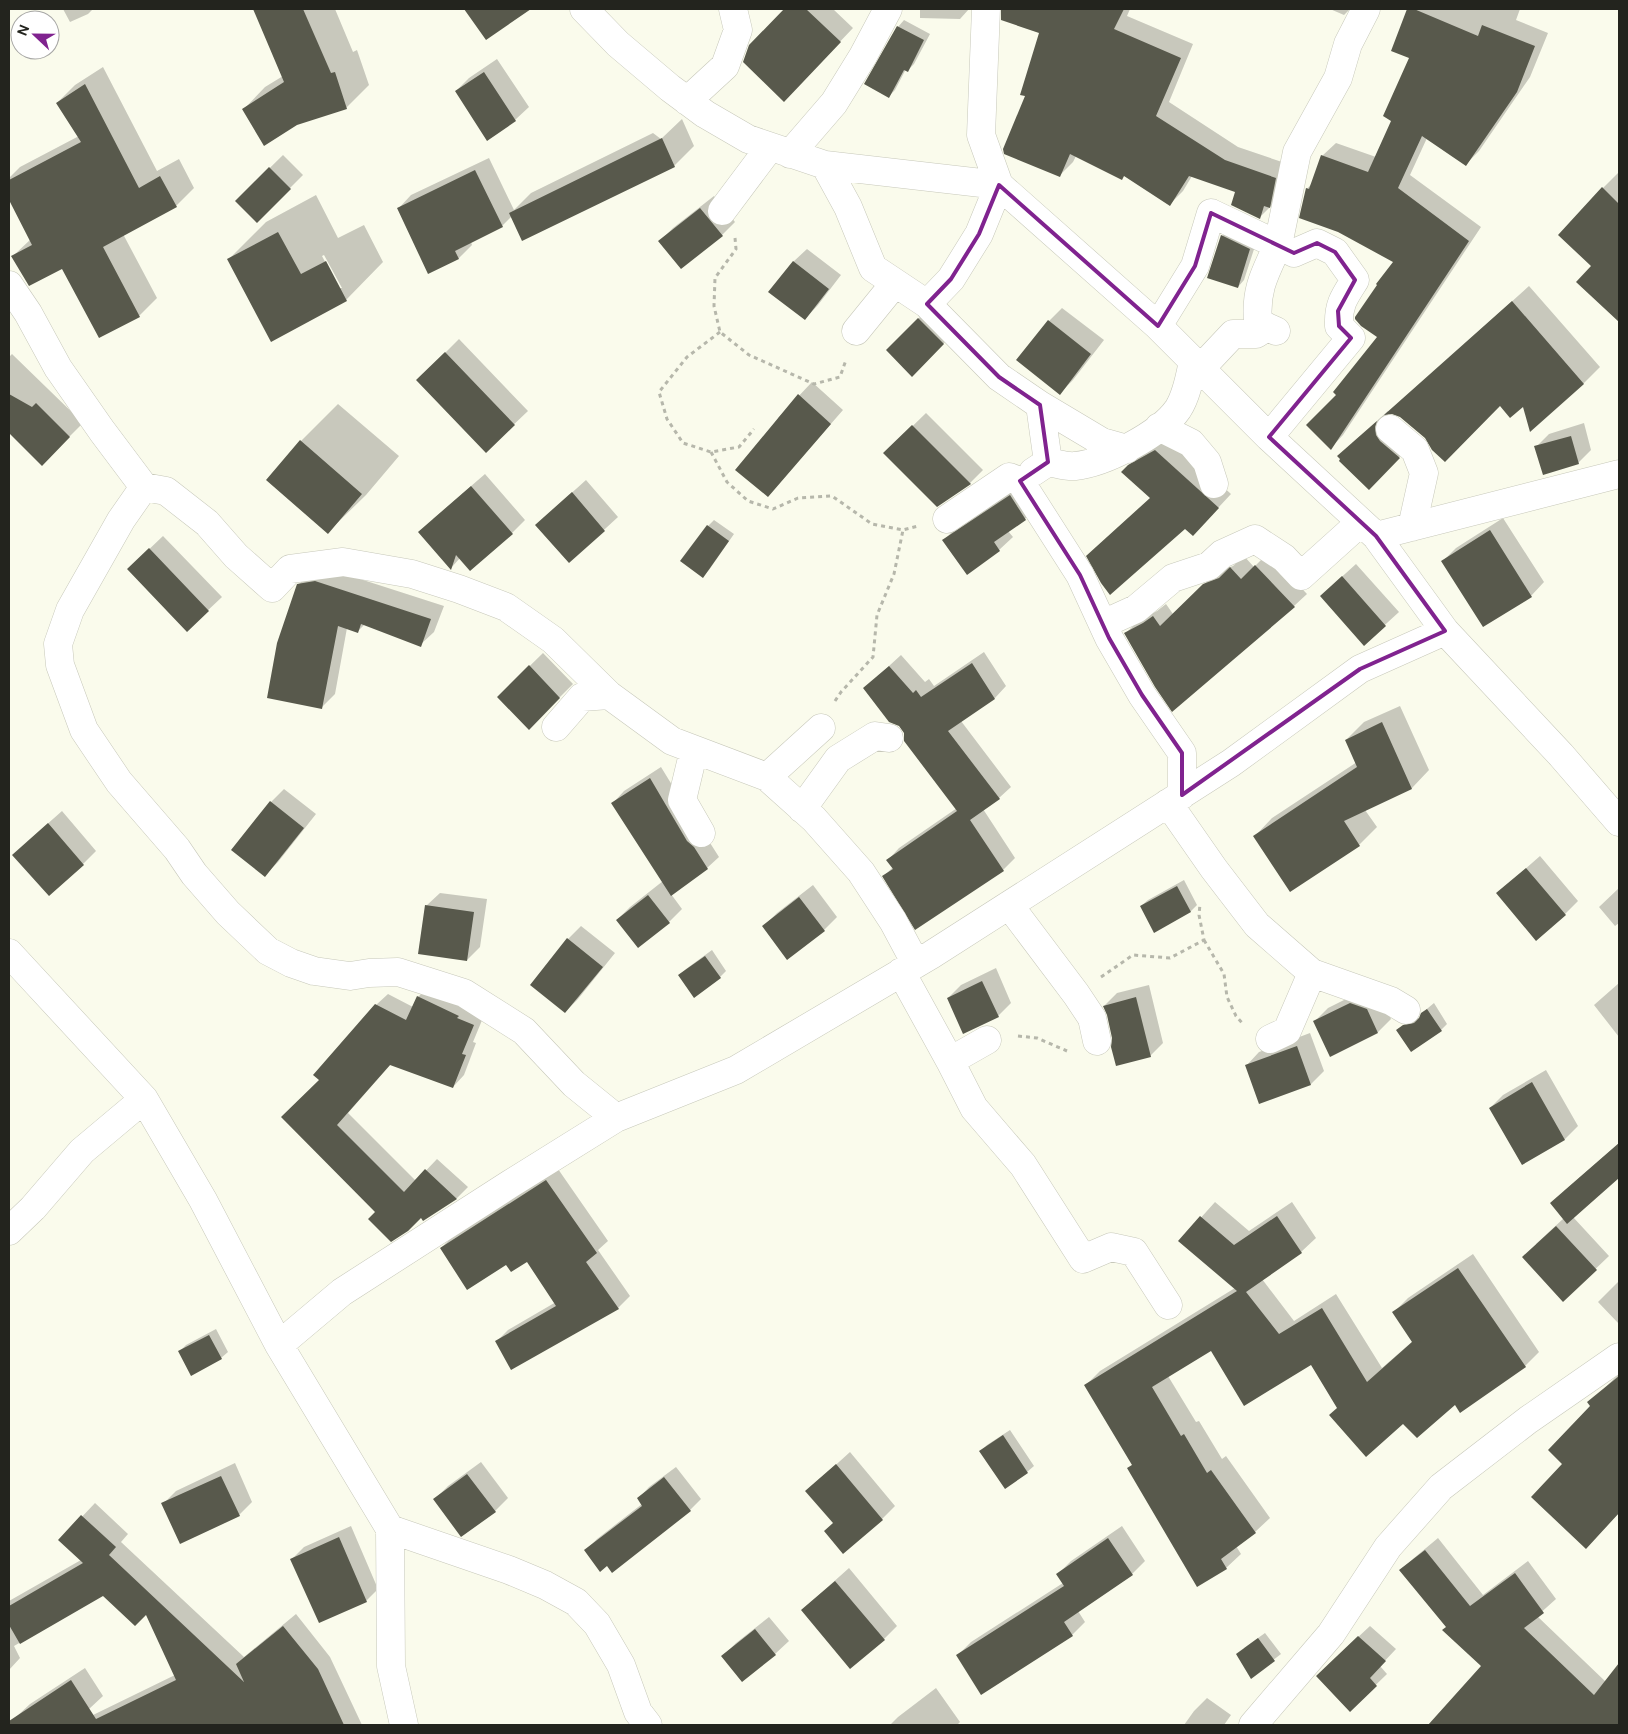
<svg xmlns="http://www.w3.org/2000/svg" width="1628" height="1734" font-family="'DM Sans',sans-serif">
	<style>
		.shadow { fill: #0003; fill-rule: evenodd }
		.building { fill: #58594c }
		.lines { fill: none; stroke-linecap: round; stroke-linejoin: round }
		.street-casing { stroke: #c7c8ba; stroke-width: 29 }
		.path { stroke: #b6b7ab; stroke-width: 3; stroke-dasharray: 4 4; stroke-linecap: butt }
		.street { stroke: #fff; stroke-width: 28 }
		.marked { fill: none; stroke: #80238f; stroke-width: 4; stroke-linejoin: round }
	</style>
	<rect width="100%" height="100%" fill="#fafbec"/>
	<path class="shadow" d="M63 9H93L88 14 70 22Z
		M254 9H335L353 52 357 50 369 85 346 108 243 110 265 87 283 76Z
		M785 9H833L853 28 797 87 750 46Z
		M920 9H969L960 19 920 18Z
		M1049 9H1130L1127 16 1193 44 1169 102 1238 147 1288 164 1273 204 1260 217 1237 191 1192 176 1183 191 1170 204 1125 175 1076 156 1073 162 1060 175 1027 96Z
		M1330 9H1350L1344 15Z
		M1408 9H1520L1516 20 1548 33 1530 77 1479 151 1466 164 1427 138 1410 175 1481 227 1343 435 1331 448 1338 395 1379 337 1395 262 1307 189 1313 182 1322 156 1336 143 1376 157 1393 120 1411 58 1393 51Z
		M904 20 930 34 914 64 908 70 906 69 895 90 889 96 898 27Z
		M497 59 529 107 515 120 456 91 469 78Z
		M103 67 157 171 179 159 194 188 176 206 123 234 157 298 139 316 62 267 13 256 31 239 9 197V178L20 167 79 136 57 103 75 85Z
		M682 119 694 146 674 166 512 216 502 226 471 242 472 245 459 258 428 272 398 209 411 195 489 158 514 210 531 193 653 133 661 139Z
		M283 155 303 175 257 221 236 201Z
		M1619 172V321L1578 282 1592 266 1603 188Z
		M316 195 338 238 364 225 383 262 346 300 229 259 266 222ZM324 255 342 288H339L322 256Z
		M714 196 735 222 722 235 660 241 673 228Z
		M1229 230 1256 243 1244 280 1238 287 1222 236Z
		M807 249 841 275 818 305 805 319 793 262Z
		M1529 286 1600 367 1584 383 1531 430 1523 404H1500L1426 437 1401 416 1388 413Z
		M932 305 957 330 912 375 887 350Z
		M1062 308 1104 340 1073 380 1060 393 1018 360 1049 321Z
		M459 339 528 411 486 451 418 380Z
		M12 354 83 423 42 464 9 431V357Z
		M812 382 843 410 768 496 778 418Z
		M338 404 399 456 366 495 328 532 268 480 301 441Z
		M1388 411V421L1412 444 1369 488 1352 443Z
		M926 413 983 470 970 483 938 505 885 453Z
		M1584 423 1591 450 1578 463 1536 447 1549 434Z
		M1169 437 1231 494 1206 521 1152 497 1128 466 1142 452Z
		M485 474 525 520 512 533 460 558 451 568 433 519Z
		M586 480 618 517 569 562 536 525Z
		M1024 483 1038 505 1025 519 1008 531 1013 537 999 550 967 573 944 540 957 527Z
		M1503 518 1544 582 1531 596 1443 561 1456 548Z
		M714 520 734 534 709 570 703 576 708 526Z
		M163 536 222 597 187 630 142 556Z
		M1268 553 1307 594 1294 606 1126 633 1138 621 1157 611 1166 604 1173 614 1217 572 1233 566 1244 556 1254 567Z
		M1356 564 1399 612 1364 644 1335 583Z
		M329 569 444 606 434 632 420 645 365 624 358 631 347 628 335 694 321 708 299 584 312 571Z
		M984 652 1006 686 995 698 961 721 1011 787 999 798 983 809 1015 858 1003 870 916 928 884 876 893 867 888 860 899 848 957 808 905 732 877 677 901 655 925 682 929 679 934 686Z
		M543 653 573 684 529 728 498 697Z
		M1400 706 1429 770 1412 788 1365 810 1377 827 1359 845 1255 836 1272 818 1357 762 1346 740 1364 722Z
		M661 767 699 829 705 835 719 857 707 868 671 894 682 909 669 922 617 920 630 907 663 881 613 803 624 791Z
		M284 789 316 814 278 862 265 875 271 802Z
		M62 811 96 851 83 864 27 842Z
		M1540 856 1578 901 1565 914 1498 893Z
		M1184 880 1197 905 1191 911 1154 931 1141 906 1148 900Z
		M813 885 837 917 824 930 764 926 777 913Z
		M1619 888V923L1615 926 1599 907Z
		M440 893 487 899 480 947 467 960 426 906Z
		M581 926 615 953 578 999 565 1012 568 939Z
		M712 950 726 971 720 977 679 975 686 969Z
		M996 968 1011 1003 998 1016 948 998 961 985Z
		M1619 983V1037L1594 1005Z
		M1149 985 1163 1043 1150 1056 1114 1038 1108 1014 1104 1006 1117 993Z
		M429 986 485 1013 473 1042 476 1043 464 1075 453 1087 391 1064 348 1113 416 1181 437 1159 468 1187 457 1198 423 1220 421 1216 376 1212 283 1117 320 1080 376 1005 388 994 413 1007 418 997Z
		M1364 990 1380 996 1391 1019 1378 1032 1315 1021 1328 1008Z
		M1434 1003 1447 1024 1441 1030H1398L1411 1019 1421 1018 1422 1013Z
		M1310 1033 1324 1071 1311 1084 1246 1066 1259 1052Z
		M1546 1070 1578 1126 1565 1139 1522 1164 1490 1108 1503 1095Z
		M1619 1143V1177L1573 1217 1609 1256 1563 1300 1536 1244 1564 1218V1191Z
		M558 1169 608 1241 598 1250 630 1296 618 1308 497 1341 508 1330 556 1302 528 1260 507 1263 441 1248 453 1236Z
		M1215 1202 1249 1231 1292 1202 1316 1238 1301 1252 1262 1279 1294 1321 1336 1294 1382 1368 1413 1341 1394 1312 1408 1298 1473 1254 1539 1352 1525 1366 1455 1403 1403 1422 1339 1408 1311 1363 1211 1349 1168 1376 1196 1422 1199 1421 1222 1459 1226 1456 1270 1518 1255 1532 1236 1546 1241 1554 1226 1568 1129 1468 1133 1464 1086 1385 1100 1371 1235 1288 1180 1241Z
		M1619 1281V1324L1598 1302Z
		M216 1329 228 1352 221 1358 179 1352 186 1345Z
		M1619 1374V1513L1604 1529 1564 1464 1591 1406 1589 1403Z
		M1010 1430 1034 1466 1027 1472 981 1451 987 1445Z
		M850 1452 895 1506 882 1519 834 1523 807 1491Z
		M481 1462 508 1498 495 1511 435 1499 448 1486Z
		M235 1463 252 1502 239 1515 163 1504 176 1491Z
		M676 1467 701 1499 690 1510 608 1564 586 1550 597 1539 642 1504 638 1499 649 1487Z
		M95 1503 128 1534 121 1542 244 1657 296 1614 330 1657 362 1725H82L93 1715 175 1675 146 1613 103 1595 14 1646 20 1658 9 1670V1601L81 1560 60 1540Z
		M351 1526 378 1589 366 1601 319 1621 292 1559 304 1547Z
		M1122 1526 1145 1561 1132 1574 1078 1611 1085 1622 1072 1635 957 1656 971 1642 1063 1583 1058 1574 1071 1561Z
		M1438 1538 1483 1595 1528 1561 1556 1599 1537 1616 1606 1682 1619 1665V1725H1430L1483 1666 1447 1627 1401 1570 1414 1558Z
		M849 1568 897 1626 884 1639 802 1610Z
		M769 1617 789 1641 775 1654 742 1681 723 1656 736 1643Z
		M1370 1626 1396 1649 1380 1666 1387 1674 1350 1710 1328 1665Z
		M1265 1633 1281 1654 1251 1677 1244 1648Z
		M85 1668 103 1696 89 1709 64 1725H22L16 1717 30 1704Z
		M936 1688 960 1722 957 1725H890L898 1717Z
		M1207 1698 1231 1715 1224 1725H1184L1194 1711Z"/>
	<path class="building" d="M253 9H303L331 73 335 72 347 109 297 125 264 146 242 109 284 82Z
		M464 9H531L486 40Z
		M784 9H806L841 42 784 102 743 62 749 45Z
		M1001 9H1124L1114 29 1181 58 1156 116 1225 160 1276 178 1270 208 1264 206 1260 219 1231 205 1235 192 1189 176 1170 206 1124 176 1122 180 1070 154 1060 177 1004 154 1003 149 1025 96 1020 95 1039 33 1001 20Z
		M1407 9H1414L1478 36 1482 25 1535 46 1517 92 1466 166 1422 136 1398 188 1469 241 1331 450 1306 425 1336 395 1333 392 1377 337 1361 326 1355 319V317L1377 285 1376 284 1393 262 1338 232 1299 218 1306 188 1309 189 1321 155 1368 172 1391 121 1383 116 1409 58 1391 51Z
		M897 26 924 40 908 72 904 70 889 98 864 84Z
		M484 72 516 121 487 141 455 91Z
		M85 84 139 188 160 176 177 207 103 247 140 317 99 338 62 269 29 286 11 256 32 245 9 200V180L81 142 56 103Z
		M662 138 675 167 522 241 509 213Z
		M269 167 291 189 257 223 235 201Z
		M475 170 503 227 455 251 459 259 428 274 397 208Z
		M1602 187 1619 204V322L1576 282 1591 266 1558 235Z
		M700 208 723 236 681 269 658 241Z
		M278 232 301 274 326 261 347 301 271 342 227 259Z
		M1221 235 1250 249 1238 288 1207 278Z
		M793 261 829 289 805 320 768 292Z
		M1512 301 1584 384 1530 432 1523 407 1510 418 1500 406 1445 462 1432 450 1425 438 1400 417 1392 414 1384 415Z
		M918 318 944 344 912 377 886 350Z
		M1048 320 1091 354 1060 395 1016 360Z
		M445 352 515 425 486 453 416 380Z
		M9 394 32 407 36 403 70 437 42 466 9 433Z
		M798 394 831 424 768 497 735 470Z
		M1377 421 1375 427 1376 435 1380 441 1400 458 1369 490 1339 461 1340 459 1337 456Z
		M912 425 971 484 937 507 883 453Z
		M1571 436 1579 464 1543 475 1534 446Z
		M300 440 362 494 328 534 266 480Z
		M1155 450 1219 508 1193 536 1185 529 1110 595 1101 583 1086 556 1150 498 1121 472 1128 465Z
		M471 486 513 534 470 571 456 555 451 570 418 532Z
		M572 492 605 531 569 563 535 525Z
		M1010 495 1026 520 994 542 1000 551 967 575 942 540Z
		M707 525 729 541 703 578 680 561Z
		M1490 530 1532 597 1483 627 1441 561Z
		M149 548 209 611 187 632 127 569Z
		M1255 565 1295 607 1172 712 1155 687 1124 633 1143 623 1153 616 1160 626 1203 584 1219 578 1230 567 1241 579Z
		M1342 576 1386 626 1364 646 1320 596Z
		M315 581 431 619 421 647 361 624 358 633 338 626 322 709 267 698 277 643 297 584Z
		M972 663 995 699 948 731 1000 799 970 820 1004 871 915 930 882 876 893 869 886 860 957 811 904 741V733L899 726 889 722 863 688 889 666 913 693 916 690 921 697Z
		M529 665 560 698 529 730 497 697Z
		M1382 722 1412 789 1344 821 1360 846 1290 892 1253 836 1357 767 1345 740Z
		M650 778 687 841 694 847 708 869 671 896 611 803Z
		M270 801 304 828 265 877 231 850Z
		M48 823 84 865 49 896 12 855Z
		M1526 868 1566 915 1536 941 1496 893Z
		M1177 886 1191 912 1154 933 1140 906Z
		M648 895 670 923 638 948 616 920Z
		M799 897 825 931 787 960 762 926Z
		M425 905 474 912 467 961 418 954Z
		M567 938 603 967 565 1013 530 985Z
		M705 956 721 978 694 998 678 975Z
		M982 981 999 1017 963 1034 947 998Z
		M417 996 459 1016 457 1018 474 1025 462 1054 466 1055 453 1088 390 1065 337 1125 404 1192 425 1169 457 1199 423 1221 421 1218 408 1231 391 1242 368 1219 375 1212 281 1117 319 1080 313 1075 375 1004 406 1020Z
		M1136 997 1151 1057 1116 1066 1111 1047 1112 1038 1107 1015 1103 1006Z
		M1350 1003 1367 1009 1378 1033 1330 1057 1313 1021Z
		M1427 1009 1442 1031 1411 1052 1396 1030 1403 1025 1414 1023 1419 1018 1421 1013Z
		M1297 1046 1311 1085 1259 1104 1245 1065Z
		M1532 1082 1565 1140 1522 1165 1489 1108Z
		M1619 1143V1178L1567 1224 1550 1203Z
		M546 1180 597 1253 586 1262 619 1309 511 1370 495 1341 556 1306 527 1262 511 1272 506 1265 467 1290 440 1248Z
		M1200 1216 1234 1245 1277 1216 1302 1253 1246 1292 1279 1334 1322 1308 1367 1382 1412 1342 1392 1312 1458 1268 1526 1367 1460 1413 1455 1405 1417 1438 1403 1424 1366 1457 1329 1415 1337 1408 1311 1365 1244 1406 1211 1351 1152 1387 1181 1436 1184 1434 1207 1473 1211 1470 1256 1533 1221 1559 1227 1569 1197 1587 1127 1468 1132 1465 1084 1385 1237 1291 1178 1241Z
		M1556 1226 1597 1270 1563 1302 1522 1257Z
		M209 1335 222 1359 191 1376 178 1351Z
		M1619 1376V1513L1586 1549 1531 1497 1562 1464 1548 1450 1590 1406 1587 1402Z
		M1003 1435 1028 1473 1005 1489 979 1451Z
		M836 1464 883 1520 843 1554 824 1531 833 1523 805 1491Z
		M467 1474 496 1512 461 1537 433 1499Z
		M221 1476 240 1516 180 1544 161 1503Z
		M664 1477 691 1511 612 1573 607 1566 600 1572 584 1550 642 1506 637 1498Z
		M81 1515 116 1547 109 1555 244 1682 236 1664 283 1626 318 1669 344 1725H9V1721L71 1680 96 1719 176 1680 146 1615 135 1626 103 1596 20 1644 9 1625V1606L83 1563 58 1540Z
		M339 1537 367 1602 319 1623 290 1559Z
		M1108 1538 1133 1575 1064 1622 1073 1636 981 1695 956 1655 1064 1586 1056 1574Z
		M1425 1550 1470 1606 1515 1573 1544 1613 1524 1628 1594 1695 1619 1663V1725H1428L1481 1666 1442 1630 1446 1627 1399 1570Z
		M835 1581 885 1640 850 1669 801 1610Z
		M755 1629 776 1655 742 1682 721 1656Z
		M1358 1636 1386 1661 1370 1678 1377 1686 1350 1712 1316 1676Z
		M1258 1638 1275 1661 1251 1679 1236 1654Z"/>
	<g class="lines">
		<defs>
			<path id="street" d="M584 9 618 44 670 88 705 114 748 139 825 165 999 185 1158 326 1269 437 1376 536 1445 631 1561 755 1619 822
				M687 101 725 66 738 30 733 9
				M790 154 834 103 863 56 888 9
				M825 165 848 207 873 268 927 304 999 377 1040 405 1048 462
				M722 211 770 147
				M9 285 28 313 58 368 102 431 144 487 121 520 70 610 58 644 60 665 84 730 119 782 177 849 194 874 228 913 268 951 291 963 314 971 350 976 369 973 398 972 464 993 524 1031 574 1084 616 1118 736 1070 931 955 1231 763 1360 669 1445 631
				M927 304 951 279 979 234 999 185 981 135 986 9
				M1158 326 1195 266 1211 213 1278 245 1297 152 1338 78 1348 44 1366 9
				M1267 327 1258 322C1255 290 1265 273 1278 245L1294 253 1317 243 1335 252 1355 280C1344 297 1338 305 1339 326L1351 338 1269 437
				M856 331 895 283
				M1201 368 1233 334H1256L1267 327 1276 331
				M1040 405 1102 442 1127 449
				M1159 427 1191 443 1207 462 1214 484
				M1390 429 1415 450 1424 473 1412 527
				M1033 472 1048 462C1056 463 1066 467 1075 466 1105 463 1161 434 1178 409 1187 395 1190 376 1193 361
				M144 487 166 491 207 523 236 556 272 588 290 569 343 562 412 574 459 589 506 607 553 640 609 695 672 741 767 777 814 819 861 872 893 921 916 964
				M947 519 1009 477 1020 481 1080 575 1109 638 1142 695 1182 753V795
				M1376 536 1619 474
				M1103 624 1136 609 1173 578 1209 566 1222 554 1255 539 1284 558 1301 576 1361 522
				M556 727 582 697 609 695
				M694 750 682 800 701 833
				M767 777 821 728
				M1168 803 1214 869 1257 925 1312 973 1391 1001 1406 1010
				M802 809 838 759 875 736 889 738
				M1009 905 1076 994 1092 1018 1097 1041
				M9 953 144 1099 203 1200 279 1345 390 1529 391 1666 404 1725
				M901 972 950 1061 974 1108 1023 1165 1083 1259 1111 1247 1134 1252 1168 1305
				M1270 1039 1287 1031 1312 973
				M950 1061 987 1040
				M9 1231 33 1208 82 1151 144 1099
				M279 1345 342 1292 510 1184 616 1118
				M390 1529 509 1570 545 1585 576 1602 597 1624 621 1665 638 1712 648 1725
				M1253 1725 1331 1634 1388 1547 1441 1487 1528 1420 1619 1357"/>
		</defs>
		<use href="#street" class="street-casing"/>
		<path class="path" d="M735 238 736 249 715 278 714 306 720 332 749 355 814 384 840 377 846 360
			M720 332 687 357 659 392 667 419 683 443 711 452 739 447 754 429
			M711 452 727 482 748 501 773 509 798 498 832 496 872 524 903 530 918 526
			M835 701 841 692 873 657 877 615 894 574 903 530
			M1204 940 1224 974 1227 997 1236 1016 1243 1024
			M1101 977 1133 955 1170 958 1204 940 1199 915 1200 904
			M1018 1036 1037 1038 1067 1051"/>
		<use href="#street" class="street"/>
	</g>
	<path class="marked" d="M999 185 1158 326 1195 266 1211 213 1294 253 1317 243 1335 252 1355 280 1338 311 1339 326 1351 338 1269 437 1376 536 1445 631 1360 669 1182 795V753L1142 695 1109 638 1080 575 1020 481 1048 462 1040 405 999 377 927 304 951 279 979 234Z"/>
	<rect width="1628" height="1734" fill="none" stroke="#23241e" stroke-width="20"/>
	<g transform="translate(35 35) rotate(292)"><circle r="24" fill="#ffffff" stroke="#a7a7a5"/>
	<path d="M0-4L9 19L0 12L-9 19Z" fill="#80238f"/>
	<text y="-8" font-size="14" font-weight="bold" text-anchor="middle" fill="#23241e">N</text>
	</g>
</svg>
